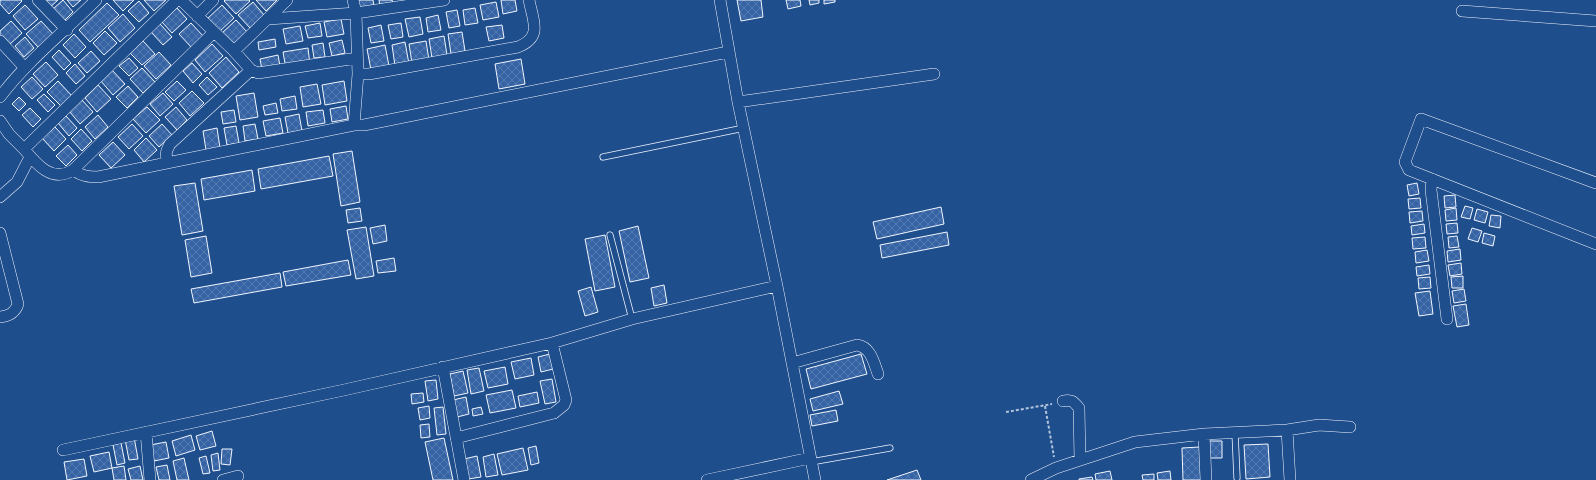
<svg xmlns="http://www.w3.org/2000/svg" width="1596" height="480" font-family="Ubuntu,sans-serif">
	<style>
		.building { fill: url(#building-cross-hatch); stroke: #f2f6ff }
		.lines { fill: none; stroke-linecap: round; stroke-linejoin: round }
		.service-casing { stroke: #f2f6ff; stroke-width: 7 }
		.minor-casing { stroke: #f2f6ff; stroke-width: 12 }
		.path { stroke: #b3c4dc; stroke-width: 2; stroke-dasharray: 3 2; stroke-linecap: butt }
		.service { stroke: #1f4e8c; stroke-width: 5.5 }
		.minor { stroke: #1f4e8c; stroke-width: 11 }
	</style>
	<defs>
		<pattern id="building-cross-hatch" width="8" height="8" patternUnits="userSpaceOnUse"><rect width="8" height="8" fill="#3563a3"/><path d="M0 0l8 8M0 8l8-8" fill="none" stroke="#537ab1"/></pattern>
	</defs>
	<rect width="100%" height="100%" fill="#1f4e8c"/>
	<path class="building" d="M0 0H21L22 1 9 14 0 4Z
		M40 0H58L48 9Z
		M63 0 73 12 64 21 53 9Z
		M67 0H81L73 7Z
		M113 0H134L123 11Z
		M144 0H166L154 11Z
		M225 0H249L250 1 236 14 224 1Z
		M256 0H277L266 11Z
		M356 0H373L374 6 357 8Z
		M379 0H392L393 4 380 6Z
		M501 0H515L517 11 503 14Z
		M737 0H761L763 17 741 21Z
		M786 0H800L801 6 788 9Z
		M809 0H819V3L810 5Z
		M824 0H835V2L824 4Z
		M139 1 149 13 139 22 128 11Z
		M253 2 264 15 250 28 238 15Z
		M496 2 499 17 483 20 480 5Z
		M107 3 119 15 90 42 79 30Z
		M25 5 38 19 25 30 13 16Z
		M222 5 234 18 219 32 207 19Z
		M177 8 187 19 172 33 162 22Z
		M475 8 478 23 465 25 463 10Z
		M457 10 460 26 449 28 446 12Z
		M123 14 135 28 120 42 108 28Z
		M438 15 441 30 428 32 426 18Z
		M420 17 423 34 409 37 405 19Z
		M341 19 344 34 327 37 324 22Z
		M236 20 248 33 234 46 222 33Z
		M11 21 22 33 9 45 0 35V31Z
		M41 21 54 35 39 48 26 34Z
		M191 23 204 37 192 48 179 34Z
		M320 23 322 36 308 38 305 26Z
		M401 23 403 37 391 39 388 25Z
		M160 24 172 37 163 45 151 32Z
		M381 25 384 41 371 43 368 28Z
		M502 25 504 38 489 41 486 27Z
		M300 26 303 41 286 44 283 29Z
		M105 31 117 43 104 55 93 43Z
		M462 32 465 51 451 54 448 34Z
		M74 34 86 47 75 58 63 45Z
		M444 36 447 55 432 58 429 39Z
		M25 37 34 48 24 57 15 46Z
		M275 39 276 47 259 50 258 42Z
		M342 40 345 53 332 56 329 43Z
		M143 41 155 54 142 65 130 53Z
		M426 41 429 60 412 63 409 44Z
		M405 42 409 64 395 66 392 45Z
		M323 43 325 57 314 58 312 45Z
		M212 44 223 56 205 72 195 60Z
		M385 45 389 66 371 70 367 49Z
		M308 48 310 65 286 69 283 52Z
		M59 50 71 63 64 70 52 57Z
		M91 51 100 61 87 73 78 63Z
		M159 52 171 65 156 79 144 66Z
		M278 55 280 66 262 70 260 59Z
		M226 57 239 72 222 88 209 73Z
		M129 58 138 68 129 76 119 66Z
		M521 59 525 84 499 89 495 64Z
		M46 62 58 75 45 87 33 74Z
		M192 63 202 74 193 83 183 71Z
		M75 64 85 76 76 84 66 73Z
		M142 68 155 82 143 93 130 79Z
		M112 70 125 84 113 95 100 80Z
		M32 77 43 89 32 99 21 87Z
		M207 77 217 87 208 95 199 85Z
		M58 81 72 96 61 106 47 92Z
		M177 81 186 90 174 101 165 92Z
		M344 81 347 101 325 105 322 85Z
		M317 84 321 104 303 107 300 87Z
		M98 85 111 99 97 112 85 98Z
		M128 86 138 97 127 108 116 97Z
		M192 91 204 103 190 116 179 103Z
		M163 93 173 104 160 116 150 104Z
		M254 93 258 117 240 120 236 96Z
		M44 94 55 105 48 112 37 100Z
		M295 96 297 109 282 111 280 99Z
		M19 97 26 104 19 111 12 104Z
		M81 99 93 112 80 124 69 111Z
		M276 103 278 113 265 115 263 106Z
		M346 106 348 119 332 122 330 109Z
		M147 107 160 120 146 133 133 119Z
		M176 107 187 120 177 130 165 117Z
		M30 108 41 119 33 127 22 115Z
		M234 110 236 122 223 124 221 112Z
		M323 110 325 123 308 126 306 112Z
		M299 114 302 131 288 133 285 117Z
		M98 115 108 127 95 139 85 127Z
		M66 116 77 128 69 136 58 123Z
		M280 118 283 133 266 136 263 121Z
		M132 124 143 136 129 149 118 137Z
		M162 124 172 135 159 147 149 136Z
		M255 124 258 139 245 141 243 126Z
		M236 126 239 143 227 145 224 128Z
		M55 127 66 139 54 151 42 138Z
		M217 128 220 148 206 150 203 131Z
		M81 129 92 141 82 151 71 139Z
		M146 138 157 150 144 162 134 150Z
		M113 142 125 155 111 168 99 155Z
		M68 145 77 155 66 166 56 156Z
		M352 151 360 202 341 206 333 154Z
		M329 156 333 176 261 189 258 169Z
		M252 170 255 191 204 200 201 179Z
		M195 183 203 231 182 235 174 186Z
		M1417 183 1419 194 1409 196 1407 185Z
		M1455 195 1456 207 1445 208 1444 196Z
		M1420 198 1421 208 1409 209 1408 199Z
		M1465 206 1473 208 1470 219 1461 217Z
		M941 207 944 224 877 239 873 222Z
		M360 208 362 221 348 223 346 210Z
		M1456 208 1457 220 1446 221 1445 210Z
		M1477 209 1488 212 1485 223 1474 220Z
		M1422 211 1423 221 1410 223 1409 212Z
		M1491 215 1501 216 1500 228 1489 226Z
		M1457 223 1458 233 1447 234 1446 224Z
		M1424 224 1425 233 1412 235 1411 226Z
		M385 225 387 241 373 244 370 228Z
		M638 226 649 278 630 282 619 231Z
		M366 227 374 276 356 279 347 230Z
		M1472 228 1482 231 1478 242 1468 239Z
		M947 232 949 245 882 258 880 245Z
		M1484 233 1495 236 1493 246 1482 243Z
		M605 235 615 287 595 291 585 239Z
		M206 236 212 273 191 277 185 240Z
		M1457 236 1459 247 1449 248 1448 237Z
		M1425 237 1426 248 1413 249 1412 238Z
		M1460 249 1461 260 1448 262 1447 251Z
		M1427 250 1429 261 1416 263 1415 252Z
		M394 258 396 271 378 273 376 261Z
		M348 260 351 275 286 286 283 272Z
		M1461 263 1462 274 1450 276 1448 265Z
		M1429 265 1430 274 1417 276 1416 267Z
		M280 273 282 287 194 303 191 289Z
		M1463 276V288H1452L1451 277Z
		M1430 277 1431 288 1419 289 1418 278Z
		M664 285 667 303 654 306 651 288Z
		M591 287 598 312 585 316 578 291Z
		M1464 289 1466 301 1454 303 1452 291Z
		M1430 291 1433 314 1419 316 1415 293Z
		M1466 304 1469 325 1457 327 1453 306Z
		M550 354 553 369 541 372 538 357Z
		M861 354 867 374 811 389 806 369Z
		M531 358 534 375 515 379 511 362Z
		M505 367 508 384 488 388 484 371Z
		M479 368 484 391 471 394 467 370Z
		M463 371 468 393 454 396 450 374Z
		M552 379 556 402 545 404 540 381Z
		M436 380 438 399 428 401 425 381Z
		M512 390 516 408 490 413 486 395Z
		M839 391 843 404 813 411 810 399Z
		M537 392 539 403 520 407 518 396Z
		M423 393 424 402 412 404 411 394Z
		M466 397 469 414 457 417 453 400Z
		M429 406 430 418 420 420 418 408Z
		M443 407 446 434 437 435 434 408Z
		M481 407 483 414 473 416 472 409Z
		M836 410 838 421 812 426 810 415Z
		M429 424 430 437 421 438 420 425Z
		M212 431 216 446 200 450 196 436Z
		M191 435 195 450 176 456 172 441Z
		M134 437 138 459 129 460 125 439Z
		M444 438 453 480H433L425 442Z
		M1205 441H1222V458H1206Z
		M166 442 169 458 154 461 150 445Z
		M121 443 125 463 117 465 113 445Z
		M1268 444 1270 477 1246 479 1244 445Z
		M536 446 539 463 531 465 528 448Z
		M1200 447 1202 480H1183L1182 448Z
		M523 448 528 470 502 475 497 454Z
		M222 449H232L230 465 221 464Z
		M109 452 112 468 94 472 90 456Z
		M218 453 220 470 213 471 211 455Z
		M494 454 498 475 486 477 483 457Z
		M206 456 210 473 203 474 199 458Z
		M477 456 481 477 468 479 464 459Z
		M184 458 189 480H177L173 461Z
		M84 459 87 476 67 480 64 462Z
		M167 465 170 480H159L156 467Z
		M124 466 126 480H114L112 468Z
		M140 466 143 480H131L128 469Z
		M917 470 921 480H887Z
		M1110 471 1112 480H1096L1095 474Z
		M1170 471 1171 480H1158L1157 473Z
		M1154 474V480H1143L1142 475Z
		M1092 477 1093 480H1079V479Z"/>
	<g class="lines">
		<defs>
			<path id="service" d="M603 157 744 128
				M610 235 632 319
				M1235 433 1237 478
				M811 462 890 448"/>
			<path id="minor" d="M38 0 67 30
				M181 0 234 51 251 70 258 73 357 58
				M353 0 356 13 444 0
				M720 0 738 102 777 286 815 480
				M1462 11 1596 21
				M197 16 213 0
				M268 19 356 13 358 74 354 125H364L384 121 728 52
				M214 32 73 170C82 176 88 177 98 177L354 125
				M0 41 25 68
				M234 51 287 0
				M358 74H369L518 47C543 37 533 21 529 0
				M0 97C27 61 64 32 96 0
				M738 102 934 74
				M0 121 9 134 24 149
				M168 162C165 155 166 151 170 144L251 70
				M73 170C52 183 37 165 24 149L177 0
				M1432 179 1431 190 1447 319
				M1596 183 1421 119 1405 162 1409 170 1596 244
				M0 197 17 182 30 157
				M0 233 18 304C15 313 9 316 0 317
				M792 363 857 345C871 347 874 363 878 374
				M443 367 464 480
				M1063 401C1072 399 1074 402 1079 408L1080 460
				M1287 430 1290 480
				M146 432 150 480
				M1204 434 1206 480
				M456 438 554 413 564 405 566 400 552 343
				M63 450 344 390 552 343 632 319 777 286
				M223 480 238 476
				M707 480 810 458
				M1031 480 1056 468 1135 442 1204 434 1287 430 1319 425 1350 427"/>
		</defs>
		<use href="#service" class="service-casing"/>
		<use href="#minor" class="minor-casing"/>
		<path class="path" d="M1045 406 1054 457
			M1006 412 1052 404"/>
		<use href="#service" class="service"/>
		<use href="#minor" class="minor"/>
	</g>
</svg>
